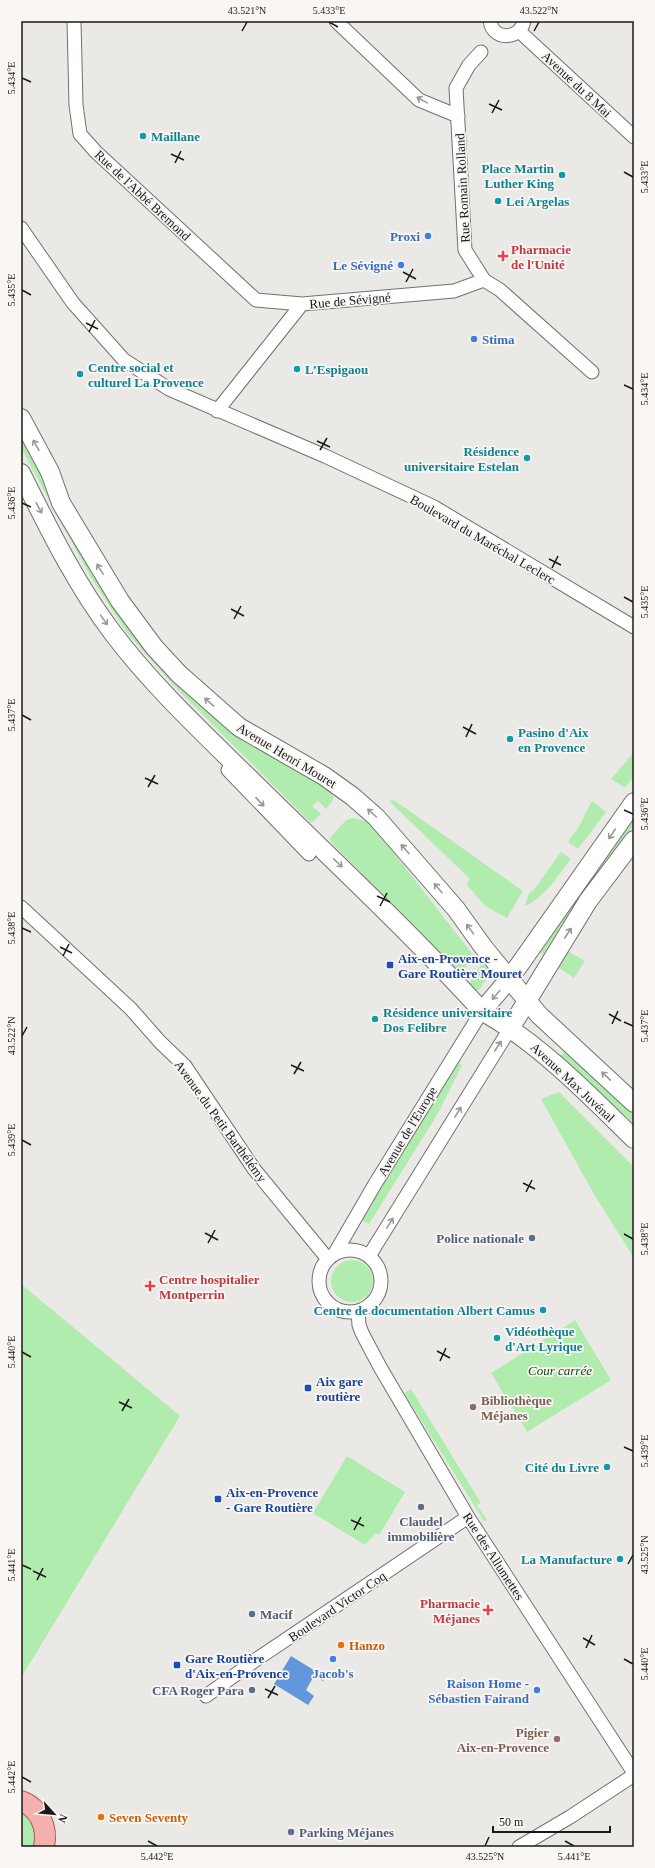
<svg xmlns="http://www.w3.org/2000/svg" width="655" height="1868" font-family="Georgia,serif">
	<style>
		.green { fill: #b1ecaf }
		.water { fill: #6297dc }
		.lines { fill: none; stroke-linecap: round; stroke-linejoin: round }
		.street-casing { stroke: #73706e; stroke-width: 15 }
		.secondary-casing { stroke: #73706e; stroke-width: 20 }
		.primary-casing { stroke: #a45958; stroke-width: 22 }
		.street { stroke: #fff; stroke-width: 13 }
		.secondary { stroke: #fff; stroke-width: 18 }
		.primary { stroke: #f5b0af; stroke-width: 20 }
		.oneway { stroke: #989897 }
		.ticks { fill: none; stroke: #1a1918; stroke-width: 1.5 }
		.culture-dot { fill: #0f9aa8; stroke: #f9f6f4; stroke-width: 1.5 }
		.shop-dot { fill: #3f7fe0; stroke: #f9f6f4; stroke-width: 1.5 }
		.health-dot { fill: #e0444e; stroke: #f9f6f4; stroke-width: 1.5 }
		.transit-dot { fill: #1a4fb4; stroke: #f9f6f4; stroke-width: 1.5 }
		.service-dot { fill: #5c6f8a; stroke: #f9f6f4; stroke-width: 1.5 }
		.education-dot { fill: #8d6e63; stroke: #f9f6f4; stroke-width: 1.5 }
		.food-dot { fill: #e8710a; stroke: #f9f6f4; stroke-width: 1.5 }
		.labels { text-anchor: middle; stroke-width: 3.5; stroke-linejoin: round; paint-order: stroke }
		.street-label { font-size: 13px; fill: #1a1918; stroke: #f9f6f4 }
		.culture-label { font-size: 13px; font-weight: bold; fill: #0d838f; stroke: #f9f6f4; text-anchor: start }
		.shop-label { font-size: 13px; font-weight: bold; fill: #366cbe; stroke: #f9f6f4; text-anchor: end }
		.health-label { font-size: 13px; font-weight: bold; fill: #be3a42; stroke: #f9f6f4; text-anchor: start }
		.transit-label { font-size: 13px; font-weight: bold; fill: #164399; stroke: #f9f6f4; text-anchor: start }
		.service-label { font-size: 13px; font-weight: bold; fill: #4e5e75; stroke: #f9f6f4; text-anchor: end }
		.park-label { font-size: 13px; font-style: italic; fill: #0d3d0f; stroke: #f9f6f4 }
		.education-label { font-size: 13px; font-weight: bold; fill: #785e54; stroke: #f9f6f4; text-anchor: start }
		.food-label { font-size: 13px; font-weight: bold; fill: #c56008; stroke: #f9f6f4; text-anchor: start }
		.neatline { fill: none; stroke: #1a1918; stroke-width: 1.5 }
		.ticks-label { font-size: 10px; text-anchor: middle; fill: #1a1918 }
	</style>
	<rect width="100%" height="100%" fill="#ebe9e6"/>
	<path class="green" d="M21 437 95 573 246 740 330 792 333 796V800L326 809 318 801 312 806 321 814 311 823 175 687 127 633 90 576 21 448Z
		M634 752V776L625 788 611 779Z
		M394 800 523 891 507 918 485 906 466 884 470 879 389 801Z
		M592 801 606 812 578 849 568 842 580 825 587 810Z
		M634 811V825L576 902 543 955 539 951 572 902 618 841 623 825Z
		M352 818 366 821 377 831 473 955 461 975 331 842 330 838 346 820Z
		M561 852 571 859C557 876 546 897 525 906L529 893 533 891Z
		M566 950 585 961 574 978 556 966Z
		M482 963 489 969 490 974 479 990H475L469 984Z
		M564 1051 634 1115V1126L560 1057Z
		M458 1062 462 1065 437 1115 369 1224 362 1220Z
		M559 1092 634 1167V1258L595 1196 541 1099Z
		M331 1281a21 21 0 1 1 42 0a21 21 0 1 1-42 0Z
		M21 1284 180 1416 21 1678Z
		M575 1320 611 1380 527 1432 491 1373Z
		M411 1389 481 1503 477 1505 487 1520 484 1521 404 1393Z
		M347 1456 405 1492 379 1535 376 1533 365 1545 313 1513Z
		M21 1810C33 1821 39 1830 34 1847H21Z"/>
	<path class="water" d="M291 1656 325 1677 323 1681 314 1676 306 1690 314 1696 308 1705 274 1684Z"/>
	<g class="lines">
		<defs>
			<path id="street" d="M74 21 76 105 80 134 96 152 256 300 302 304 454 291 484 280
				M336 21 419 100 458 116
				M490 21C493 41 520 40 524 21
				M519 31 634 137
				M481 52 469 65 456 88 465 250 484 280 500 290 592 372
				M21 228 73 303 124 360 169 389 325 456 434 507 634 627
				M217 411 302 304
				M228 770 309 854
				M21 907 131 1009 160 1042 185 1066 254 1169 327 1258
				M319 1281a31 31 0 1 1 62 0a31 31 0 1 1-62 0Z
				M335 1253 375 1184 482 1011
				M369 1256 511 1027
				M358 1311 359 1325 362 1333 380 1367 468 1517 634 1773
				M206 1696 257 1659 468 1517
				M519 1847 570 1817 634 1775"/>
			<path id="secondary" d="M21 418 50 472 61 503 120 601 154 647 179 674 239 727 324 776 352 796 376 817 456 909 484 948 539 1015 634 1103
				M21 473C48 527 75 583 112 632 152 685 201 731 249 778 327 855 408 930 482 1011 541 1045 586 1092 634 1139
				M482 1011 510 978 634 802
				M511 1027 588 901 634 840"/>
			<path id="primary" d="M21 1801C40 1808 48 1828 44 1847"/>
		</defs>
		<use href="#street" class="street-casing"/>
		<use href="#secondary" class="secondary-casing"/>
		<use href="#primary" class="primary-casing"/>
		<use href="#street" class="street"/>
		<use href="#secondary" class="secondary"/>
		<use href="#primary" class="primary"/>
	</g>
	<defs><path id="oneway-shaft" d="M-6 0H5M1.5-3L5.5 0L1.5 3" fill="none" stroke-width="1.6" stroke-linecap="round" stroke-linejoin="round"/></defs>
	<g class="oneway">
		<use href="#oneway-shaft" transform="translate(422 100) rotate(-151)"/>
		<use href="#oneway-shaft" transform="translate(36 445) rotate(-119)"/>
		<use href="#oneway-shaft" transform="translate(39 508) rotate(62)"/>
		<use href="#oneway-shaft" transform="translate(100 569) rotate(-122)"/>
		<use href="#oneway-shaft" transform="translate(104 620) rotate(55)"/>
		<use href="#oneway-shaft" transform="translate(209 702) rotate(-139)"/>
		<use href="#oneway-shaft" transform="translate(260 802) rotate(47)"/>
		<use href="#oneway-shaft" transform="translate(372 813) rotate(-138)"/>
		<use href="#oneway-shaft" transform="translate(612 834) rotate(124)"/>
		<use href="#oneway-shaft" transform="translate(405 849) rotate(-131)"/>
		<use href="#oneway-shaft" transform="translate(338 863) rotate(44)"/>
		<use href="#oneway-shaft" transform="translate(438 888) rotate(-131)"/>
		<use href="#oneway-shaft" transform="translate(470 929) rotate(-126)"/>
		<use href="#oneway-shaft" transform="translate(568 933) rotate(-57)"/>
		<use href="#oneway-shaft" transform="translate(496 995) rotate(130)"/>
		<use href="#oneway-shaft" transform="translate(498 1046) rotate(-57)"/>
		<use href="#oneway-shaft" transform="translate(606 1076) rotate(-137)"/>
		<use href="#oneway-shaft" transform="translate(458 1112) rotate(-59)"/>
		<use href="#oneway-shaft" transform="translate(390 1223) rotate(-58)"/>
	</g>
	<path class="ticks" d="M329 22 338 27M242 31 247 22M534 31 539 22M22 78 31 82M489 104 502 110M492 113 499 100M171 154 184 160M175 163 181 151M624 172 633 177M403 272 416 279M406 282 413 269M22 290 31 295M86 323 98 329M89 332 95 320M624 385 633 389M317 441 330 447M320 450 327 438M22 503 31 507M549 559 561 565M552 568 558 556M624 597 633 602M231 609 244 616M234 619 241 606M22 715 31 720M463 727 476 734M466 737 472 724M145 778 158 784M148 787 155 775M624 810 633 814M377 896 390 902M380 906 387 893M22 928 31 932M60 947 72 953M63 956 69 944M609 1014 621 1021M624 1022 633 1026M612 1024 618 1011M22 1036 27 1027M291 1065 304 1071M294 1074 301 1062M22 1140 31 1145M523 1183 535 1189M526 1192 532 1180M205 1233 218 1240M624 1234 633 1239M208 1243 215 1230M437 1351 450 1358M22 1352 31 1357M440 1361 446 1348M119 1402 132 1408M122 1411 129 1399M624 1447 633 1451M351 1520 364 1526M354 1530 361 1517M628 1564 633 1555M22 1565 31 1569M33 1571 46 1577M37 1580 43 1568M583 1638 595 1645M586 1648 592 1635M624 1659 633 1664M265 1689 278 1695M268 1698 275 1686M22 1777 31 1782M148 1841 157 1846M565 1841 574 1846M485 1846 489 1837"/>
	<g class="culture-dot">
		<circle cx="143" cy="136" r="4"/>
		<circle cx="562" cy="175" r="4"/>
		<circle cx="498" cy="201" r="4"/>
		<circle cx="297" cy="369" r="4"/>
		<circle cx="80" cy="374" r="4"/>
		<circle cx="527" cy="458" r="4"/>
		<circle cx="510" cy="739" r="4"/>
		<circle cx="375" cy="1019" r="4"/>
		<circle cx="543" cy="1310" r="4"/>
		<circle cx="497" cy="1338" r="4"/>
		<circle cx="607" cy="1467" r="4"/>
		<circle cx="620" cy="1559" r="4"/>
	</g>
	<g class="shop-dot">
		<circle cx="428" cy="236" r="4"/>
		<circle cx="401" cy="265" r="4"/>
		<circle cx="474" cy="339" r="4"/>
		<circle cx="333" cy="1659" r="4"/>
		<circle cx="537" cy="1690" r="4"/>
	</g>
	<g class="health-dot">
		<path d="M501 250h4v4h4v4h-4v4h-4v-4h-4v-4h4z"/>
		<path d="M148 1280h4v4h4v4h-4v4h-4v-4h-4v-4h4z"/>
		<path d="M486 1604h4v4h4v4h-4v4h-4v-4h-4v-4h4z"/>
	</g>
	<g class="transit-dot">
		<rect x="386" y="961" width="8" height="8" rx="2"/>
		<rect x="304" y="1384" width="8" height="8" rx="2"/>
		<rect x="214" y="1495" width="8" height="8" rx="2"/>
		<rect x="173" y="1661" width="8" height="8" rx="2"/>
	</g>
	<g class="service-dot">
		<circle cx="532" cy="1238" r="4"/>
		<circle cx="421" cy="1507" r="4"/>
		<circle cx="252" cy="1614" r="4"/>
		<circle cx="252" cy="1690" r="4"/>
		<circle cx="291" cy="1832" r="4"/>
	</g>
	<g class="education-dot">
		<circle cx="473" cy="1407" r="4"/>
		<circle cx="557" cy="1739" r="4"/>
	</g>
	<g class="food-dot">
		<circle cx="341" cy="1645" r="4"/>
		<circle cx="101" cy="1817" r="4"/>
	</g>
	<g class="labels">
		<g class="street-label">
			<text transform="translate(577 84) rotate(43)" y="5">Avenue du 8 Mai</text>
			<text transform="translate(462 188) rotate(-93)" y="5">Rue Romain Rolland</text>
			<text transform="translate(143 195) rotate(43)" y="5">Rue de l'Abbé Bremond</text>
			<text transform="translate(350 300) rotate(-5)" y="5">Rue de Sévigné</text>
			<text transform="translate(483 539) rotate(30)" y="5">Boulevard du Maréchal Leclerc</text>
			<text transform="translate(287 755) rotate(31)" y="5">Avenue Henri Mouret</text>
			<text transform="translate(573 1082) rotate(43)" y="5">Avenue Max Juvénal</text>
			<text transform="translate(221 1121) rotate(54)" y="5">Avenue du Petit Barthélémy</text>
			<text transform="translate(407 1131) rotate(-59)" y="5">Avenue de l'Europe</text>
			<text transform="translate(494 1556) rotate(57)" y="5">Rue des Allumettes</text>
			<text transform="translate(337 1606) rotate(-34)" y="5">Boulevard Victor Coq</text>
		</g>
		<g class="culture-label">
			<text x="151" y="141">Maillane</text>
			<text x="554" y="173" text-anchor="end">Place Martin<tspan x="554" dy="15">Luther King</tspan></text>
			<text x="506" y="206">Lei Argelas</text>
			<text x="88" y="372">Centre social et<tspan x="88" dy="15">culturel La Provence</tspan></text>
			<text x="305" y="374">L’Espigaou</text>
			<text x="519" y="456" text-anchor="end">Résidence<tspan x="519" dy="15">universitaire Estelan</tspan></text>
			<text x="518" y="737">Pasino d'Aix<tspan x="518" dy="15">en Provence</tspan></text>
			<text x="383" y="1017">Résidence universitaire<tspan x="383" dy="15">Dos Felibre</tspan></text>
			<text x="535" y="1315" text-anchor="end">Centre de documentation Albert Camus</text>
			<text x="505" y="1336">Vidéothèque<tspan x="505" dy="15">d'Art Lyrique</tspan></text>
			<text x="599" y="1472" text-anchor="end">Cité du Livre</text>
			<text x="612" y="1564" text-anchor="end">La Manufacture</text>
		</g>
		<g class="shop-label">
			<text x="420" y="241">Proxi</text>
			<text x="393" y="270">Le Sévigné</text>
			<text x="482" y="344" text-anchor="start">Stima</text>
			<text x="333" y="1678" text-anchor="middle">Jacob's</text>
			<text x="529" y="1688">Raison Home -<tspan x="529" dy="15">Sébastien Fairand</tspan></text>
		</g>
		<g class="health-label">
			<text x="511" y="254">Pharmacie<tspan x="511" dy="15">de l'Unité</tspan></text>
			<text x="159" y="1284">Centre hospitalier<tspan x="159" dy="15">Montperrin</tspan></text>
			<text x="480" y="1608" text-anchor="end">Pharmacie<tspan x="480" dy="15">Méjanes</tspan></text>
		</g>
		<g class="transit-label">
			<text x="398" y="963">Aix-en-Provence -<tspan x="398" dy="15">Gare Routière Mouret</tspan></text>
			<text x="316" y="1386">Aix gare<tspan x="316" dy="15">routière</tspan></text>
			<text x="226" y="1497">Aix-en-Provence<tspan x="226" dy="15">- Gare Routière</tspan></text>
			<text x="185" y="1663">Gare Routière<tspan x="185" dy="15">d'Aix-en-Provence</tspan></text>
		</g>
		<g class="service-label">
			<text x="524" y="1243">Police nationale</text>
			<text x="421" y="1526" text-anchor="middle">Claudel<tspan x="421" dy="15">immobilière</tspan></text>
			<text x="260" y="1619" text-anchor="start">Macif</text>
			<text x="244" y="1695">CFA Roger Para</text>
			<text x="299" y="1837" text-anchor="start">Parking Méjanes</text>
		</g>
		<g class="park-label">
			<text x="560" y="1375">Cour carrée</text>
		</g>
		<g class="education-label">
			<text x="481" y="1405">Bibliothèque<tspan x="481" dy="15">Méjanes</tspan></text>
			<text x="549" y="1737" text-anchor="end">Pigier<tspan x="549" dy="15">Aix-en-Provence</tspan></text>
		</g>
		<g class="food-label">
			<text x="349" y="1650">Hanzo</text>
			<text x="109" y="1822">Seven Seventy</text>
		</g>
	</g>
	<rect width="655" height="1868" fill="none" stroke="#f9f6f4" stroke-width="44"/>
	<g transform="translate(54 1814) rotate(117)" stroke="#f9f6f4" stroke-width="3" paint-order="stroke">
	<path d="M0-3L7 15L0 10L-7 15Z" fill="#1a1918"/>
	<text y="-6" font-size="11" font-weight="bold" text-anchor="middle" fill="#1a1918">N</text>
	</g>
	<path d="M493 1826v6h117v-6" fill="none" stroke="#1a1918" stroke-width="2"/>
	<text x="499" y="1826" font-size="12" fill="#1a1918" stroke="#f9f6f4" stroke-width="3" paint-order="stroke">50 m</text>
	<rect x="22" y="22" width="611" height="1824" class="neatline"/>
	<g class="ticks-label">
		<text x="247" y="14">43.521°N</text>
		<text x="329" y="14">5.433°E</text>
		<text x="539" y="14">43.522°N</text>
		<text transform="translate(11 78) rotate(-90)" y="4">5.434°E</text>
		<text transform="translate(644 177) rotate(-90)" y="4">5.433°E</text>
		<text transform="translate(11 290) rotate(-90)" y="4">5.435°E</text>
		<text transform="translate(644 389) rotate(-90)" y="4">5.434°E</text>
		<text transform="translate(11 503) rotate(-90)" y="4">5.436°E</text>
		<text transform="translate(644 602) rotate(-90)" y="4">5.435°E</text>
		<text transform="translate(11 715) rotate(-90)" y="4">5.437°E</text>
		<text transform="translate(644 814) rotate(-90)" y="4">5.436°E</text>
		<text transform="translate(11 928) rotate(-90)" y="4">5.438°E</text>
		<text transform="translate(644 1026) rotate(-90)" y="4">5.437°E</text>
		<text transform="translate(11 1036) rotate(-90)" y="4">43.522°N</text>
		<text transform="translate(11 1140) rotate(-90)" y="4">5.439°E</text>
		<text transform="translate(644 1239) rotate(-90)" y="4">5.438°E</text>
		<text transform="translate(11 1352) rotate(-90)" y="4">5.440°E</text>
		<text transform="translate(644 1451) rotate(-90)" y="4">5.439°E</text>
		<text transform="translate(644 1555) rotate(-90)" y="4">43.525°N</text>
		<text transform="translate(11 1565) rotate(-90)" y="4">5.441°E</text>
		<text transform="translate(644 1664) rotate(-90)" y="4">5.440°E</text>
		<text transform="translate(11 1777) rotate(-90)" y="4">5.442°E</text>
		<text x="157" y="1860">5.442°E</text>
		<text x="485" y="1860">43.525°N</text>
		<text x="574" y="1860">5.441°E</text>
	</g>
</svg>
